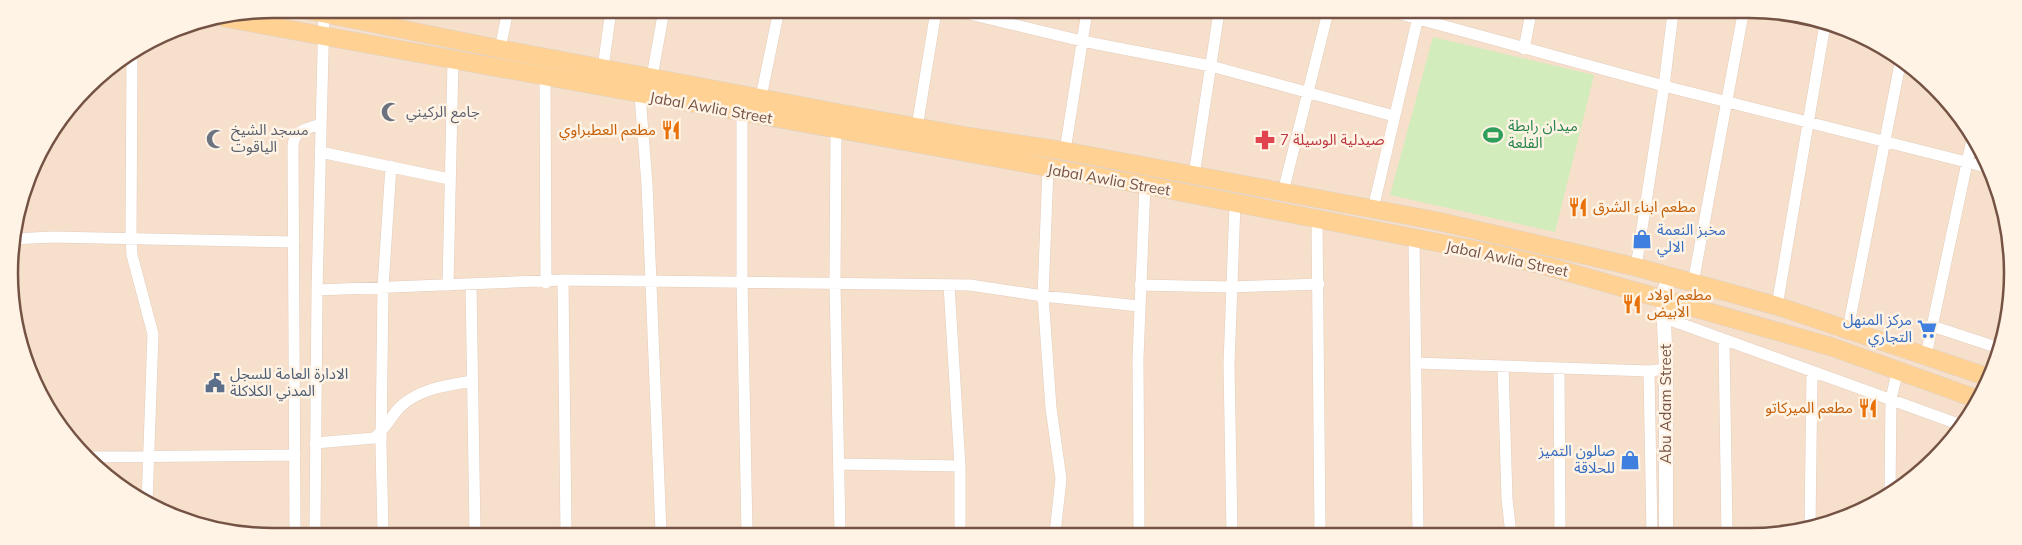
<svg xmlns="http://www.w3.org/2000/svg" width="2022" height="545" font-family="Mulish,'Noto Sans Arabic',sans-serif">
	<style>
		.residential { fill: #f6e0cb }
		.green { fill: #d2ecbb }
		.lines { fill: none; stroke-linecap: round; stroke-linejoin: round }
		.minor-casing { stroke: #e4ccbc; stroke-width: 12 }
		.tertiary-casing { stroke: #e4ccbc; stroke-width: 15 }
		.primary-casing { stroke: #dbd2ce; stroke-width: 19 }
		.minor { stroke: #fff; stroke-width: 11 }
		.tertiary { stroke: #fff; stroke-width: 14 }
		.primary { stroke: #ffd193; stroke-width: 18 }
		.labels { text-anchor: middle; stroke-width: 5; stroke-linejoin: round; paint-order: stroke }
		.street-label { font-size: 15px; fill: #755344; stroke: #fff3e5 }
		.worship-label { font-size: 15px; fill: #5b616d; stroke: #fff3e5; text-anchor: start }
		.leisure-label { font-size: 15px; fill: #27864d; stroke: #fff3e5; text-anchor: start }
		.food-label { font-size: 15px; fill: #c56008; stroke: #fff3e5; text-anchor: end }
		.health-label { font-size: 15px; fill: #be3a42; stroke: #fff3e5; text-anchor: start }
		.shop-label { font-size: 15px; fill: #366cbe; stroke: #fff3e5; text-anchor: end }
		.service-label { font-size: 15px; fill: #4e5e75; stroke: #fff3e5; text-anchor: start }
		.rim { fill: none; stroke: #755344; stroke-width: 2.5 }
	</style>
	<rect width="100%" height="100%" fill="#feefdd"/>
	<path class="residential" d="M273 9 1801 14 1896 53 1969 126 2008 221V324L1978 404 1924 471 1851 516 1784 534 221 531 140 501 63 433 18 341 9 255 36 156 98 74 172 29Z"/>
	<path class="green" d="M1433 37 1594 75 1555 232 1390 195Z"/>
	<g class="lines">
		<defs>
			<path id="minor" d="M957 11 1082 41 1211 66 1394 116
				M1393 12 1664 86 1986 167
				M500 49 508 10
				M1524 49 1531 13
				M132 53 131 240 132 255 153 334 147 503
				M603 68 611 10
				M545 77 546 283
				M652 77 664 10
				M640 95 647 184 661 532
				M761 97 779 10
				M742 113V281L747 532
				M917 127 936 11
				M836 130 835 284 840 532
				M1065 151 1087 11
				M320 152 449 179
				M1048 169 1043 296 1051 408 1061 479 1055 533
				M1194 175 1219 12
				M1283 192 1328 12
				M1373 209 1419 13
				M1317 220 1320 533
				M14 239 52 237 294 242
				M1414 239 1418 533
				M1636 267 1664 86 1673 13
				M563 280 566 532
				M1693 283 1743 14
				M471 284 475 532
				M448 285 453 60
				M949 285 960 466V533
				M1140 285 1231 287 1319 284
				M317 290 563 280 970 285 1043 296 1139 306
				M1777 306 1825 24
				M1665 318 1961 425
				M1932 326 1999 348
				M1848 329 1901 59
				M1724 341 1727 534
				M1926 355 1973 135
				M1416 363 1649 371 1666 369
				M1503 366 1507 499 1511 534
				M1559 368 1560 534
				M1649 371 1652 534
				M315 443 374 438C385 430 390 418 399 408 418 389 447 385 472 381
				M90 457 295 455
				M840 464 960 466
				M1890 492 1891 399 1898 369
				M1810 527 1812 372
				M295 531 293 146C294 130 306 129 321 124
				M315 531 317 290 324 13
				M383 532 381 445 383 287 391 166
				M1139 533 1138 358 1145 185
				M1232 533 1229 364 1235 204"/>
			<path id="tertiary" d="M1666 534V369L1663 298 1668 276"/>
			<path id="primary" d="M302 9 500 49 839 113 972 137 1065 151 1437 221 1636 267 1777 306 1988 377
				M225 18 1145 185 1491 253 1550 267 1832 347 1980 400"/>
		</defs>
		<use href="#minor" class="minor-casing"/>
		<use href="#tertiary" class="tertiary-casing"/>
		<use href="#primary" class="primary-casing"/>
		<use href="#minor" class="minor"/>
		<use href="#tertiary" class="tertiary"/>
		<use href="#primary" class="primary"/>
	</g>
	<defs>
		<symbol id="mosque-bare" viewBox="-9 -9 18 18"><path d="M3.5-4.9A6 6 0 1 0 3.5 4.9A5 5 0 1 1 3.5-4.9Z" fill="#6b7280" stroke="#fff3e5" stroke-width="2.5" paint-order="stroke"/></symbol>
		<symbol id="restaurant-bare" viewBox="-9 -9 18 18"><path d="M-5-6h1v4h1v-4h1v4h1v-4h1v5L-1.5 .5V6h-2V.5L-5-1ZM5-6V6H3V1.5H1.5Q1.5-4 5-6Z" fill="#e8710a" stroke="#fff3e5" stroke-width="2.5" paint-order="stroke"/></symbol>
		<symbol id="stadium-bare" viewBox="-9 -9 18 18"><path d="M0-5a6.5 5 0 1 0 0 10a6.5 5 0 1 0 0-10ZM-3.5-1.8h7v3.6h-7Z" fill="#2e9e5b" stroke="#fff3e5" stroke-width="2.5" paint-order="stroke"/></symbol>
		<symbol id="pharmacy-bare" viewBox="-9 -9 18 18"><path d="M-2-6h4v4h4v4h-4v4h-4v-4h-4v-4h4Z" fill="#e0444e" stroke="#fff3e5" stroke-width="2.5" paint-order="stroke"/></symbol>
		<symbol id="shop-bare" viewBox="-9 -9 18 18"><path d="M-5-2.5h2.3a2.7 3.5 0 0 1 5.4 0H5L5.5 6h-11ZM-1.5-2.5h3a1.5 2.3 0 0 0-3 0Z" fill="#3f7fe0" stroke="#fff3e5" stroke-width="2.5" paint-order="stroke"/></symbol>
		<symbol id="supermarket-bare" viewBox="-9 -9 18 18"><path d="M-6-5.5h2.5l.6 2H6L4.5 2H-2.5L-4.4-4H-6ZM-1.5 3.2a1.3 1.3 0 1 0 .1 0ZM3 3.2a1.3 1.3 0 1 0 .1 0Z" fill="#3f7fe0" stroke="#fff3e5" stroke-width="2.5" paint-order="stroke"/></symbol>
		<symbol id="civic-bare" viewBox="-9 -9 18 18"><path d="M-.6-6.5H3V-4.5H.6V-3L4-1V1h2V6H-6V1h2V-1L-.6-3ZM-1.2 2.5V6h2.4V2.5Z" fill="#5c6f8a" stroke="#fff3e5" stroke-width="2.5" paint-order="stroke"/></symbol>
	</defs>
	<g fill-rule="evenodd">
		<use href="#mosque-bare" x="377" y="98" width="28" height="28"/>
		<use href="#restaurant-bare" x="657" y="116" width="28" height="28"/>
		<use href="#stadium-bare" x="1479" y="121" width="28" height="28"/>
		<use href="#mosque-bare" x="202" y="125" width="28" height="28"/>
		<use href="#pharmacy-bare" x="1251" y="126" width="28" height="28"/>
		<use href="#restaurant-bare" x="1564" y="193" width="28" height="28"/>
		<use href="#shop-bare" x="1628" y="225" width="28" height="28"/>
		<use href="#restaurant-bare" x="1618" y="290" width="28" height="28"/>
		<use href="#supermarket-bare" x="1913" y="315" width="28" height="28"/>
		<use href="#civic-bare" x="201" y="369" width="28" height="28"/>
		<use href="#restaurant-bare" x="1854" y="394" width="28" height="28"/>
		<use href="#shop-bare" x="1616" y="446" width="28" height="28"/>
	</g>
	<g class="labels">
		<g class="street-label">
			<text transform="translate(711 108) rotate(10)" y="5">Jabal Awlia Street</text>
			<text transform="translate(1109 180) rotate(10)" y="5">Jabal Awlia Street</text>
			<text transform="translate(1507 259) rotate(12)" y="5">Jabal Awlia Street</text>
			<text transform="translate(1666 404) rotate(-90)" y="5">Abu Adam Street</text>
		</g>
		<g class="worship-label">
			<text x="406" y="117">جامع الركيني</text>
			<text x="231" y="135">مسجد الشيخ<tspan x="231" dy="17">الياقوت</tspan></text>
		</g>
		<g class="leisure-label">
			<text x="1508" y="131">ميدان رابطة<tspan x="1508" dy="17">القلعة</tspan></text>
		</g>
		<g class="food-label">
			<text x="656" y="135">مطعم العطبراوي</text>
			<text x="1593" y="212" text-anchor="start">مطعم ابناء الشرق</text>
			<text x="1647" y="300" text-anchor="start">مطعم اولاد<tspan x="1647" dy="17">الابيض</tspan></text>
			<text x="1853" y="413">مطعم الميركاتو</text>
		</g>
		<g class="health-label">
			<text x="1280" y="145">صيدلية الوسيلة 7</text>
		</g>
		<g class="shop-label">
			<text x="1657" y="235" text-anchor="start">مخبز النعمة<tspan x="1657" dy="17">الالي</tspan></text>
			<text x="1912" y="325">مركز المنهل<tspan x="1912" dy="17">التجاري</tspan></text>
			<text x="1615" y="456">صالون التميز<tspan x="1615" dy="17">للحلاقة</tspan></text>
		</g>
		<g class="service-label">
			<text x="230" y="379">الادارة العامة للسجل<tspan x="230" dy="17">المدني الكلاكلة</tspan></text>
		</g>
	</g>
	<path d="M0 0H2022V545H0ZM273 18H1749A255 255 0 0 1 2004 273V273A255 255 0 0 1 1749 528H273A255 255 0 0 1 18 273V273A255 255 0 0 1 273 18Z" fill="#fff3e5" fill-rule="evenodd"/>
	<path class="rim" d="M273 18H1749A255 255 0 0 1 2004 273V273A255 255 0 0 1 1749 528H273A255 255 0 0 1 18 273V273A255 255 0 0 1 273 18Z"/>
</svg>
